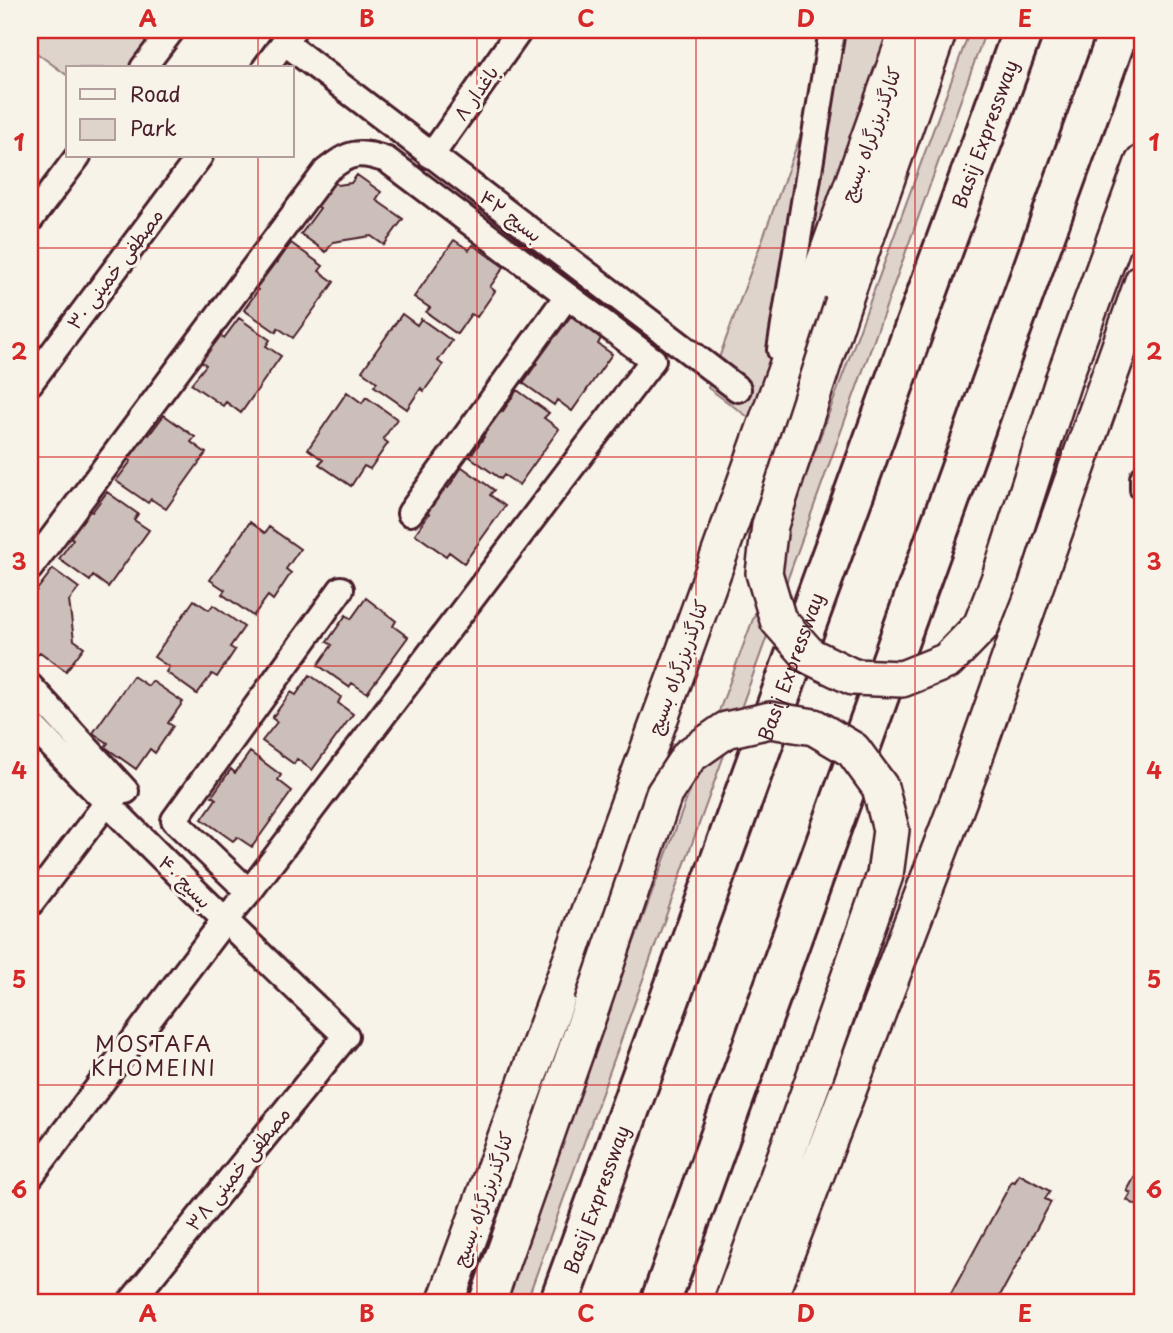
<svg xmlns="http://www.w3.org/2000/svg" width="1173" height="1333" font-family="'Playpen Sans','Playpen Sans Arabic',sans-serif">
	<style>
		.green { fill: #ded4cc; stroke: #947a7c; stroke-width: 2 }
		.building { fill: #ccbfb9; stroke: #4a1f2b; stroke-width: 2 }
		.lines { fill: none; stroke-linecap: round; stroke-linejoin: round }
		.street-casing { stroke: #4a1f2b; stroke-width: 30 }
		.secondary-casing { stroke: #4a1f2b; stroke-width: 40 }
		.highway-casing { stroke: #4a1f2b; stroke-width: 44 }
		.street { stroke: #f7f3e8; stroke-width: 24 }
		.secondary { stroke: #f7f3e8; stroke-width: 35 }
		.highway { stroke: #f7f3e8; stroke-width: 38 }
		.secondary-bridge-casing { stroke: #4a1f2b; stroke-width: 40; stroke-linecap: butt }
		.secondary-bridge { stroke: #f7f3e8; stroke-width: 35 }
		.grid { fill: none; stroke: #d62828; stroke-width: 2; stroke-opacity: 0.55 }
		.labels { text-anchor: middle; stroke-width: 6; stroke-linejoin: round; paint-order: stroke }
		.street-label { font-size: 19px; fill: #4a1f2b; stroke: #f7f3e8 }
		.neighbourhood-label { font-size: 21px; letter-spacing: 2px; fill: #4a1f2b; stroke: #f7f3e8 }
		.neatline { fill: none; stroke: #d62828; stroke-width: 2.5 }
		.grid-label { font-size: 23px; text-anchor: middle; font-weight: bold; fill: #d62828 }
	</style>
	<rect width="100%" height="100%" fill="#f7f3e8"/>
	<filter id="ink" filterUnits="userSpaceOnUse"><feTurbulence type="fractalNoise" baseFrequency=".0143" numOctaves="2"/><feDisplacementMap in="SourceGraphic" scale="14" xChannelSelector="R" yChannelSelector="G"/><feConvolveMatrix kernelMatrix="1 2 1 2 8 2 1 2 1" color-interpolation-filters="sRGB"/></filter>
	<g filter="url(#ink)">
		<path class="green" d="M30 30H163L134 68H68V76L30 48Z
			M839 30H898L755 422 708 388Z
			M970 30H986L526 1303H501Z"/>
		<path class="building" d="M357 175 381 192 376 200 403 219 384 245 371 236 333 242 326 252 301 234 320 208 312 203 330 179 338 185 351 183Z
			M454 240 469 250 473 245 504 267 490 287 495 291 477 317 471 314 457 334 426 312 430 308 414 297Z
			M291 243 323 266 319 271 334 282 293 338 278 328 276 332 244 310 258 290 254 287 272 260 277 263Z
			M402 314 417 325 421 319 452 341 438 361 443 365 424 391 421 388 407 409 374 386 377 382 362 371Z
			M571 316 601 338 598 344 612 354 572 411 557 400 554 405 523 383 537 363 532 359 551 333 556 336Z
			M239 318 270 340 266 346 281 356 241 413 226 402 223 406 191 384 206 365 201 361 219 334 224 338Z
			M517 390 549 413 544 418 559 429 519 485 504 475 501 479 470 457 484 437 479 434 498 407 503 411Z
			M347 392 362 403 366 397 397 419 383 439 388 443 370 469 364 466 351 486 319 464 323 460 308 449Z
			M164 415 195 437 191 442 206 453 166 509 151 499 148 503 116 481 131 461 126 458 145 431 149 435Z
			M462 467 494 490 490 495 505 506 464 563 449 552 446 556 415 534 429 514 424 510 443 484 448 488Z
			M107 492 138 514 134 520 149 530 108 587 93 576 90 581 59 559 73 539 68 535 87 509 92 512Z
			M250 522 265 533 269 527 300 549 286 569 291 573 273 600 268 596 253 616 222 594 225 590 210 580Z
			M53 569 79 588 69 601 74 640 84 647 66 671 40 652 34 659 30 656V593L33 595Z
			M366 598 396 621 393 626 408 637 367 693 352 683 349 687 318 665 332 645 327 642 346 615 351 619Z
			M194 600 209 610 213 605 244 627 230 647 235 650 217 677 212 674 197 694 166 672 169 667 154 657Z
			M310 675 341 697 338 703 353 714 312 770 297 759 294 764 262 741 277 722 272 718 291 692 296 695Z
			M133 676 148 686 152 681 183 702 168 723 173 726 155 753 150 749 136 769 105 747 108 743 93 733Z
			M250 752 281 775 278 780 292 791 252 847 237 837 233 841 202 819 216 799 212 796 231 769 235 773Z
			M1143 1161V1209L1127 1200 1131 1193 1127 1191Z
			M1019 1174 1050 1191 1045 1199 1051 1202 996 1303H946L1012 1181 1015 1182Z"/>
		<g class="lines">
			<defs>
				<path id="street" d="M284 42 738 389
					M143 68 172 30
					M265 68 293 30
					M431 156 520 30
					M30 220 78 156
					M780 350 832 30
					M30 383 200 156
					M1143 478V489
					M410 513 567 296
					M30 568 326 171C350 152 358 150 387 160L653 360 249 892 174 820 341 589
					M30 686 126 791
					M30 723C132 831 238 934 346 1036L130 1303
					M30 904 106 804
					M30 1177 224 921 249 892"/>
				<path id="secondary" d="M843 303 939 30
					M1064 378 1143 163
					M445 1303 677 672 908 30
					M487 1303 592 1005
					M732 1303 813 1081
					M767 1303 971 768 1143 281"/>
				<g id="highway">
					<path id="s1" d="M559 1303 1023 30"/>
					<path d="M660 1303 1119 30"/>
				</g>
			</defs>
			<use href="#street" class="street-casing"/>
			<use href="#secondary" class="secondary-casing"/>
			<use href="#highway" class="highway-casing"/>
			<use href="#street" class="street"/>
			<use href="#secondary" class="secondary"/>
			<use href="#highway" class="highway"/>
			<defs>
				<path id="secondary-bridge" d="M843 303 770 525 764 573 778 620 810 656 853 677 902 679 947 661 981 626 999 580 1064 378
					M592 1005 664 794 689 756 726 730 770 720 814 727 853 750 880 787 891 830 885 875 813 1081"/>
			</defs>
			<use href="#secondary-bridge" class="secondary-bridge-casing"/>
			<use href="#secondary-bridge" class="secondary-bridge"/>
		</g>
	</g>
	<path class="grid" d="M258 30V68M477 30V1303M696 30V1303M915 30V1303M258 156V1303M30 248H1143M30 457H1143M30 666H1143M30 876H1143M30 1085H1143"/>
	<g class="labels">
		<g class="street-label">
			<text transform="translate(476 93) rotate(-55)" y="7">باغدار ۸</text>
			<text transform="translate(871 134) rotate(-70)" y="7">کنارگذربزرگراه بسیج</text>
			<text dy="7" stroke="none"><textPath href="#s1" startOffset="1244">Basij Expressway</textPath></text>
			<text transform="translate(511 216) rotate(37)" y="7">بسیج ۴۲</text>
			<text transform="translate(115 269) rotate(-53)" y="7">مصطفی خمینی ۳۰</text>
			<text dy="7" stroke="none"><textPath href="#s1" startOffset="677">Basij Expressway</textPath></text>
			<text transform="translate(678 667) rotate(-70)" y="7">کنارگذربزرگراه بسیج</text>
			<text transform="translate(185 882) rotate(45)" y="7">بسیج ۴۰</text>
			<text transform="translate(238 1169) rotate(-51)" y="7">مصطفی خمینی ۳۸</text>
			<text transform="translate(483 1199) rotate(-70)" y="7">کنارگذربزرگراه بسیج</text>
			<text dy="7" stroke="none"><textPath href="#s1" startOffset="110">Basij Expressway</textPath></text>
		</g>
		<g class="neighbourhood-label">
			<text x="154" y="1052">MOSTAFA<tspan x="154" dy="24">KHOMEINI</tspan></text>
		</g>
	</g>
	<rect width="1173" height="1333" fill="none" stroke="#f7f3e8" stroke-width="77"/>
	<rect x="66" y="66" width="228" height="91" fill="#f7f3e8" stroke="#b29e9c" stroke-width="2"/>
	<rect x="80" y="89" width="35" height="10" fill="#f7f3e8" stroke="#b29e9c" stroke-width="2"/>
	<text x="130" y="102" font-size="21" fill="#4a1f2b">Road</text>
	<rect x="80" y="119" width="35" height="21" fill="#ded4cc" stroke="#b29e9c" stroke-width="2"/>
	<text x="130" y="136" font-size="21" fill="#4a1f2b">Park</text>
	<rect x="38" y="38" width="1096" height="1256" class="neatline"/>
	<g class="grid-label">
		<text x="148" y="27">A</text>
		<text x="367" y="27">B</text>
		<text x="586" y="27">C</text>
		<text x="806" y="27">D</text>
		<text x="1025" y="27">E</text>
		<text x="19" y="151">1</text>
		<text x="1154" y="151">1</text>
		<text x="19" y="360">2</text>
		<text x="1154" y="360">2</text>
		<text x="19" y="570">3</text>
		<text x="1154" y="570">3</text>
		<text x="19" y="779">4</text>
		<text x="1154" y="779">4</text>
		<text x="19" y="988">5</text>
		<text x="1154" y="988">5</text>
		<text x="19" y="1198">6</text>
		<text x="1154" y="1198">6</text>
		<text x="148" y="1322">A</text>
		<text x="367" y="1322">B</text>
		<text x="586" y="1322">C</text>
		<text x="806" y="1322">D</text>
		<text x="1025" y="1322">E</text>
	</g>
</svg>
